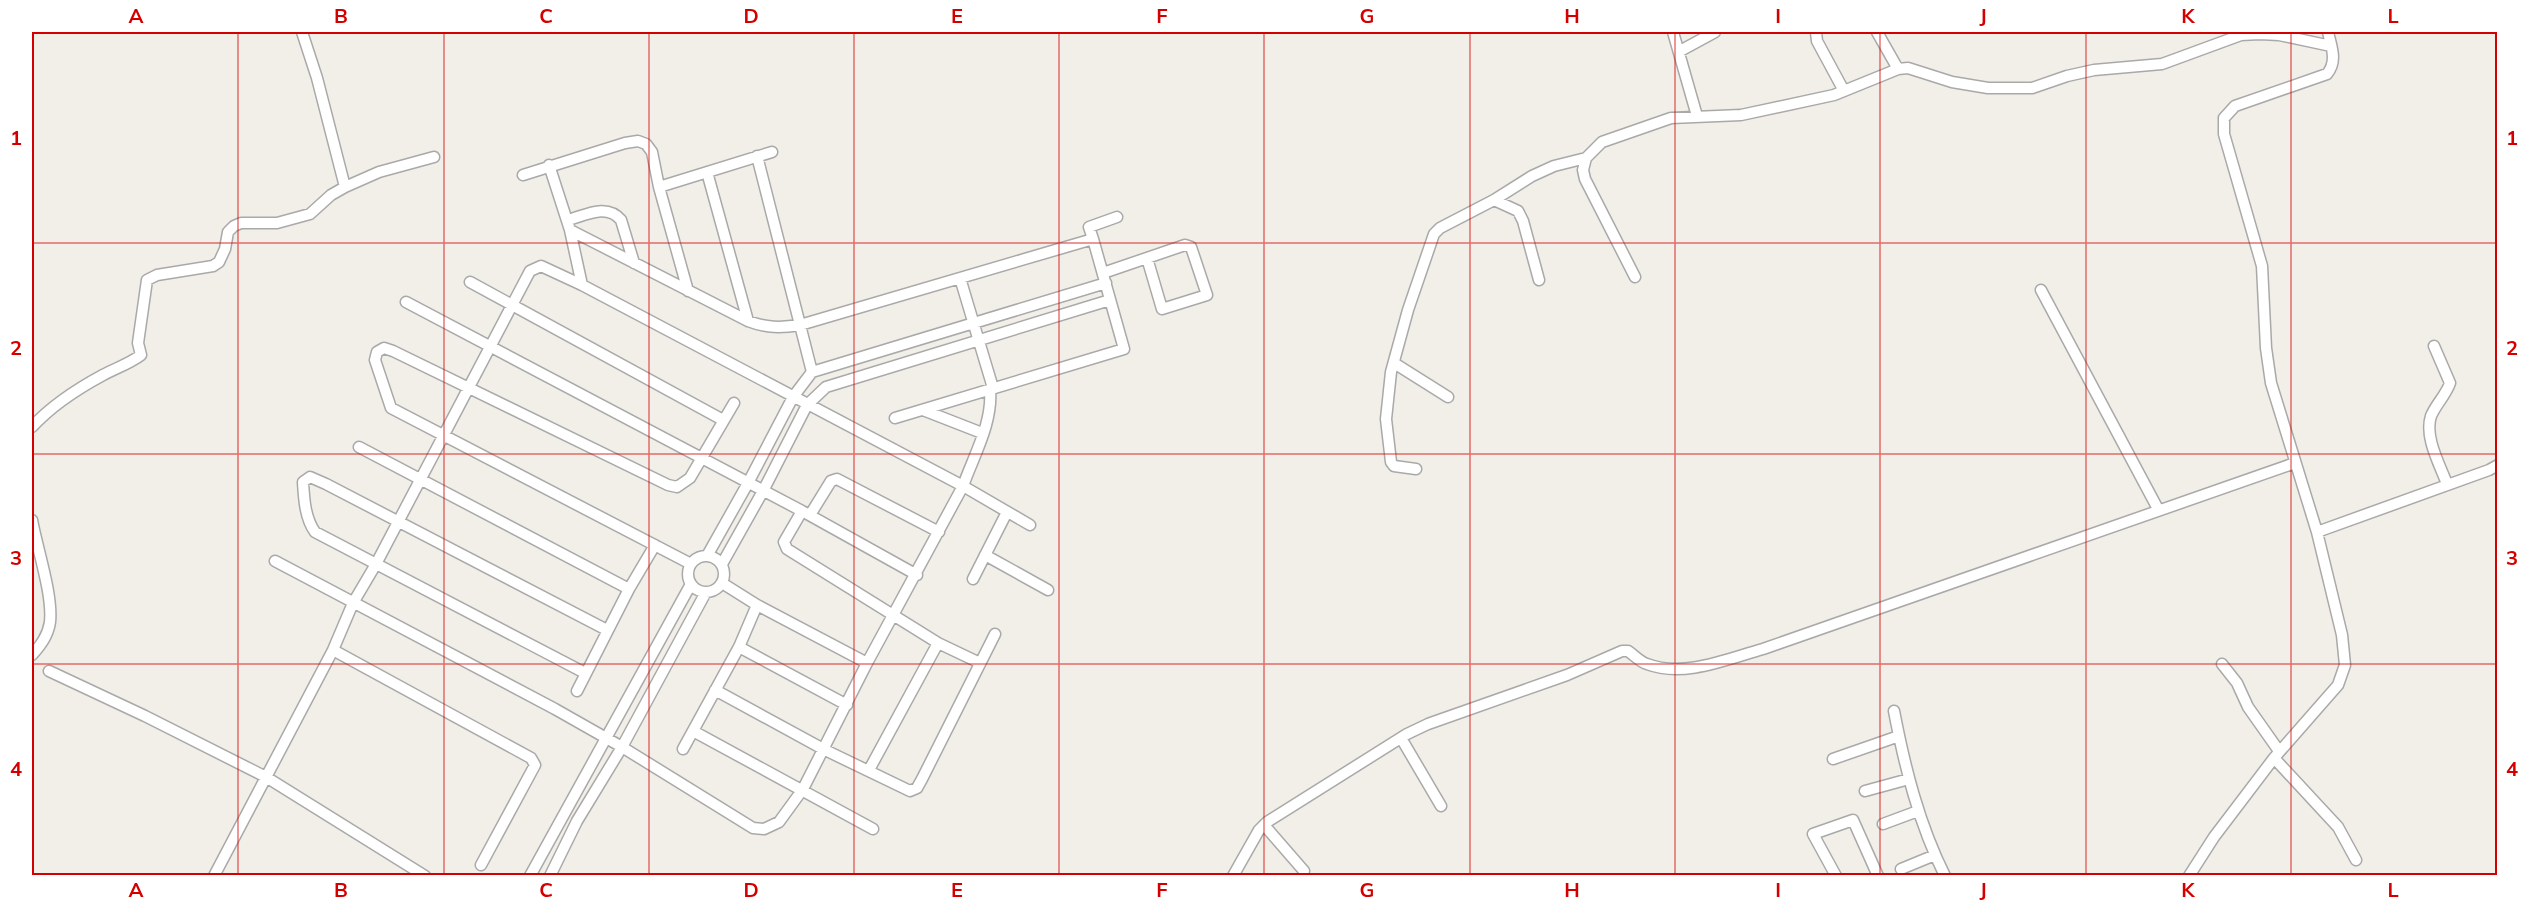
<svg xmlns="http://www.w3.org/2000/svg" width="2529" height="907" font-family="Mulish,sans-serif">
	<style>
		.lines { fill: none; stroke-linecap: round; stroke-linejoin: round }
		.minor-casing { stroke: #a9a9a9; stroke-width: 13 }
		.minor { stroke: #fff; stroke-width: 10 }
		.grid { fill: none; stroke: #d40000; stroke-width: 1.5; stroke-opacity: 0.55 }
		.neatline { fill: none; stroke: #d40000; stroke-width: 2 }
		.grid-label { font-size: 20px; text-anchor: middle; font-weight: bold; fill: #d40000 }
	</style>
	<rect width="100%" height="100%" fill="#f2efe9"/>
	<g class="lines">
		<defs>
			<path id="minor" d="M1673 32 1697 116
				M1816 32 1817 41 1844 91
				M1877 32 1898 69
				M1680 51 1715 32
				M757 156 812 372
				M707 172 748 321
				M523 175 625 143 638 141 646 144 652 152 659 187 688 291
				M345 187 379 172 434 157
				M659 187 772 152
				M1494 200 1518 211 1523 221 1539 280
				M568 220C586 215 607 203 621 220L634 263
				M570 230 748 321C766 328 781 328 800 325L1093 239 1124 349 895 418
				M1093 239 1089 227 1117 217
				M1103 273 1185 245 1191 247 1207 295 1162 309 1147 258
				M1635 277 1585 179 1583 170 1586 158 1602 142 1671 118 1741 115 1834 95 1898 69 1908 68 1952 82 1988 88H2032L2067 76 2094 70 2162 64 2241 35 2260 34 2279 35 2331 46
				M960 278 993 388 990 389C993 423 974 455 963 486L1030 525
				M470 282 723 420
				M2041 290 2158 509
				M406 302 802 511 917 575
				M2434 346 2450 383C2446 395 2436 404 2431 416 2424 437 2440 465 2447 484
				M1394 363 1448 397
				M923 410 982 433
				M32 427C52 405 77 389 103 375 116 368 129 364 141 355L138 343 147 280 157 275 213 266 219 262 225 249 228 232 234 226 241 223H277L310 214 331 195 345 187 317 78 302 32
				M359 447 629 589
				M1416 469 1394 466 1391 462 1386 419 1391 372 1408 310 1434 234 1440 228 1494 200 1532 176 1554 166 1586 158
				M802 511 784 542 787 549 938 643 980 663
				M810 515 831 481 837 479 939 532
				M32 520C37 548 53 595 50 622 48 636 40 646 32 655
				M2317 532 2489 470 2498 465
				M985 555 1048 590
				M688 574a18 18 0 1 1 36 0a18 18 0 1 1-36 0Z
				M707 556 748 483 793 397 812 372 1106 283
				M275 561 555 709 622 747 753 828 764 829 779 822 803 789 867 663 963 486 582 285
				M691 564 391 408 375 360 377 352 384 348 393 351 668 485 677 487 690 478 734 403
				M722 564 763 491 807 405 826 387 1110 300
				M973 579 1007 512
				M722 583 757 605 867 663
				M739 647 847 705
				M333 650 531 758 535 765 481 865
				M2222 664 2237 683 2248 707 2279 751
				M49 671 145 716 266 777 425 876
				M585 673 315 532C305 518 304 499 303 482L310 477 326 484 607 630
				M715 690 825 750 910 791 917 788 922 779 995 634
				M577 691 629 589 655 545
				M1894 711C1905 768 1919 824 1945 876
				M693 731 873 829
				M1401 738 1441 806
				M683 749 739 647 757 605
				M2274 758 2338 827 2356 860
				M1833 759 1899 736
				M869 770 938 643
				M1865 791 1909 779
				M1883 824 1918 811
				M1264 825 1304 871
				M1901 869 1935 855
				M214 876 333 650 353 603 376 564 530 271 541 266 582 285 570 230 549 165
				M530 876 691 584
				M550 876 577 821 622 747 706 592
				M1233 876 1259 830 1267 822 1407 734 1428 724 1567 675 1622 651H1628C1634 655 1640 662 1647 664 1684 678 1727 659 1763 649L2295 463
				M1836 876 1813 834 1853 820 1878 876
				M2189 876 2214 837 2274 758 2338 685 2345 665 2342 635 2317 532 2271 383 2266 348 2262 266 2224 134V118L2235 106 2327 74C2338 61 2331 46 2328 32"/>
		</defs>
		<use href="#minor" class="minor-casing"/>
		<use href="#minor" class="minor"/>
	</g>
	<path class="grid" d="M238 32V876M444 32V876M649 32V876M854 32V876M1059 32V876M1264 32V876M1470 32V876M1675 32V876M1880 32V876M2086 32V876M2291 32V876M32 243H2498M32 454H2498M32 664H2498"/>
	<rect width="2529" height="907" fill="none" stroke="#ffffff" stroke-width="66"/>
	<rect x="33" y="33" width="2463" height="841" class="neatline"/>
	<g class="grid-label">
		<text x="136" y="23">A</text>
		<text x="341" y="23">B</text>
		<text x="546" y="23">C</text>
		<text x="751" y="23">D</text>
		<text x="957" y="23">E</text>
		<text x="1162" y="23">F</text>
		<text x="1367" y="23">G</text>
		<text x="1572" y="23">H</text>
		<text x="1778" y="23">I</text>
		<text x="1983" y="23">J</text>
		<text x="2188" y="23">K</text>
		<text x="2393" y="23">L</text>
		<text x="16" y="145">1</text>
		<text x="2512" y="145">1</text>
		<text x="16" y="355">2</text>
		<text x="2512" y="355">2</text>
		<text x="16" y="565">3</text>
		<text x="2512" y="565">3</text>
		<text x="16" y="776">4</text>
		<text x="2512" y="776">4</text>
		<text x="136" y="897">A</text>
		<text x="341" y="897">B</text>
		<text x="546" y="897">C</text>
		<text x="751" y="897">D</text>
		<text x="957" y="897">E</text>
		<text x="1162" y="897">F</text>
		<text x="1367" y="897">G</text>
		<text x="1572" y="897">H</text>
		<text x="1778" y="897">I</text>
		<text x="1983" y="897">J</text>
		<text x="2188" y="897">K</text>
		<text x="2393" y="897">L</text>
	</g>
</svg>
